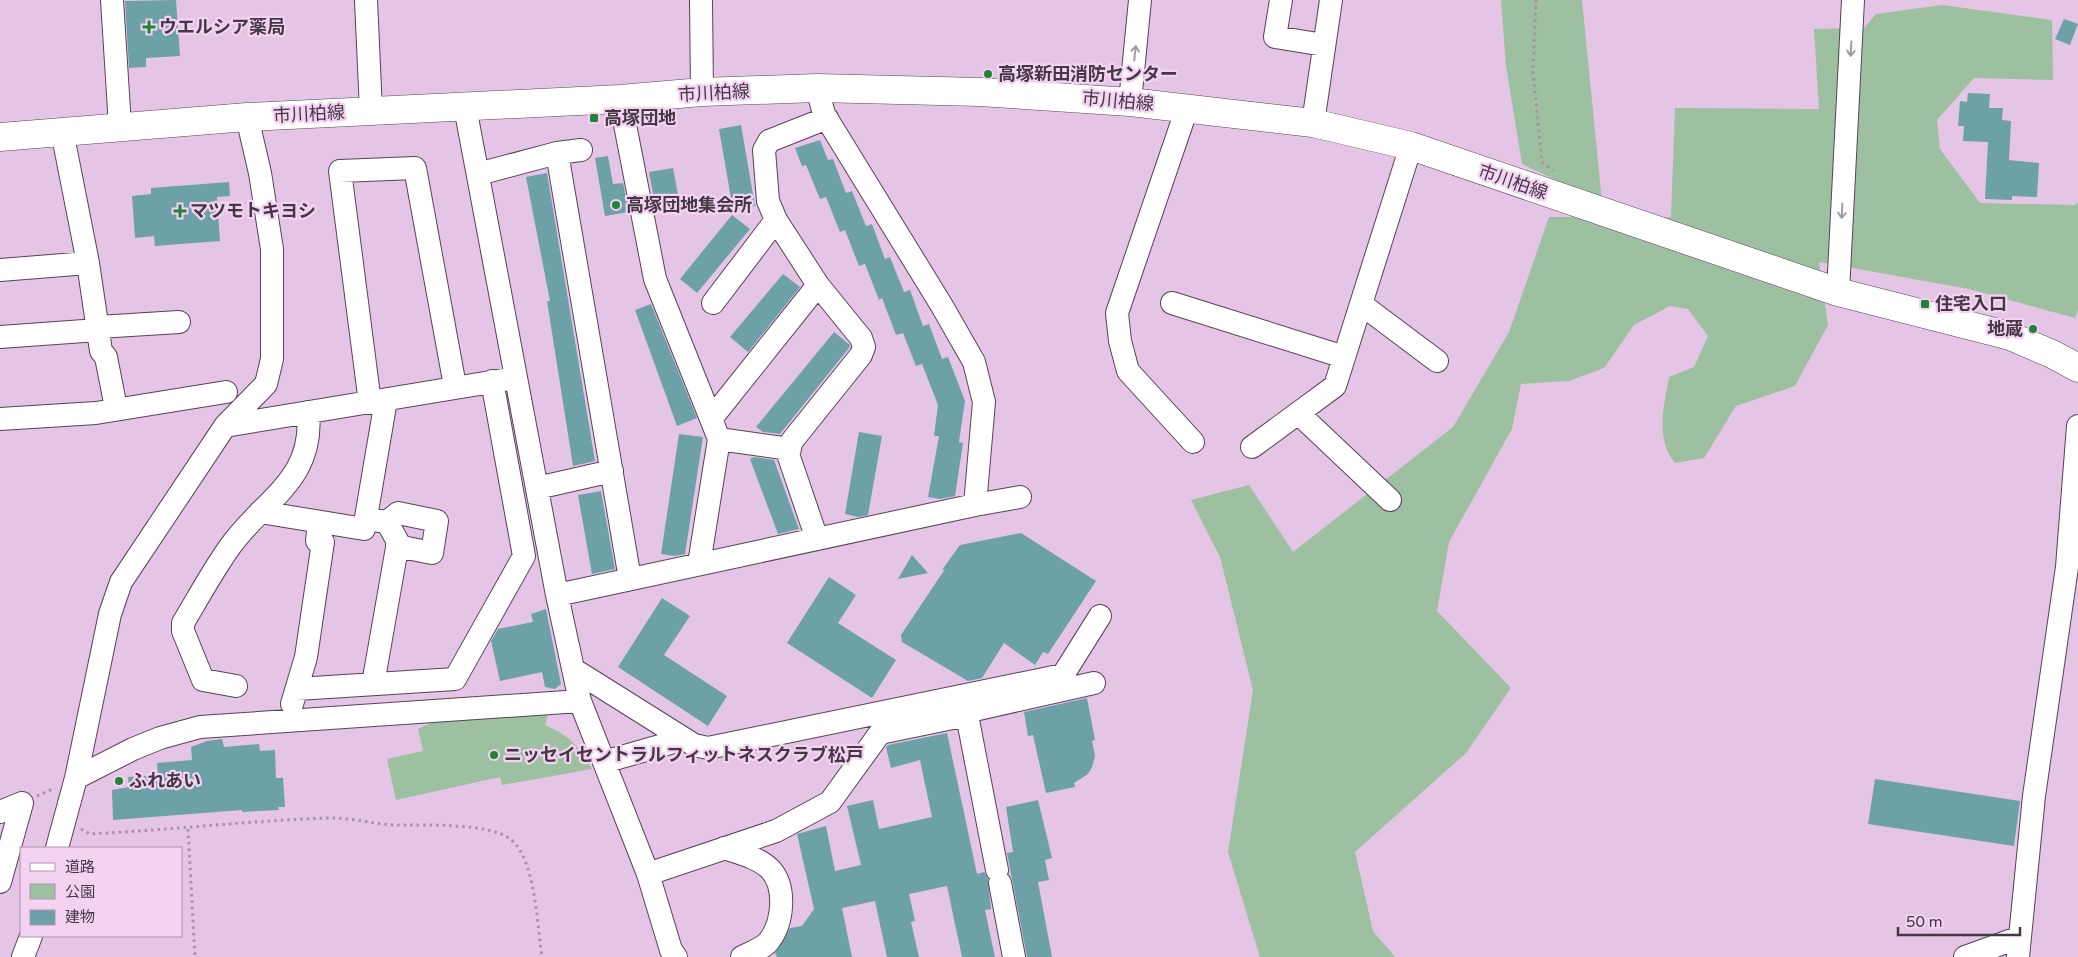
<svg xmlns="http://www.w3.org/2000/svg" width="2078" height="957" font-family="'Varela Round','Noto Sans JP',sans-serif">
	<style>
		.green { fill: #9dc0a0 }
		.building { fill: #6da1a8 }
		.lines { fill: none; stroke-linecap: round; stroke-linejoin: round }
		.minor-casing { stroke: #5b405b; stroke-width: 24 }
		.major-casing { stroke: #5b405b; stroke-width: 29 }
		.path { stroke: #a990a9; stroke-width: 3; stroke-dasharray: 2.5 4; stroke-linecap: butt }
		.minor { stroke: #fff; stroke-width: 22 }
		.major { stroke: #fff; stroke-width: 28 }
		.oneway { stroke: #a29ca2 }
		.poi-dot { fill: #208235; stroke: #f3d2f2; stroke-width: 2 }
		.labels { text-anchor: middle; stroke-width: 4.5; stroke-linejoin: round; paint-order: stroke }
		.poi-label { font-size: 18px; font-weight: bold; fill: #453845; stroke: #f3d2f2; text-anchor: start }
		.street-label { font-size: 18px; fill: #453845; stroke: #f3d2f2 }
	</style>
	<rect width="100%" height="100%" fill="#e5c5e5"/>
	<path class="green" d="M1501 0H1582L1602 202 1522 164 1506 66Z
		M1942 5 2052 20 2053 80 1974 78 1937 120 1940 149 1980 203 2075 205 2078 202V310L2075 318 1969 289 1819 262 1828 325 1795 386 1736 406 1704 458 1675 463C1655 439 1664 406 1669 377L1694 367 1708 336 1688 309 1670 306 1634 325 1604 368 1569 381 1521 384 1512 429 1449 542 1437 611 1511 688 1466 753 1355 852 1373 931 1395 957H1260L1228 852 1253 690 1220 557 1191 500 1249 485 1293 552 1453 427 1509 332 1549 217H1671L1675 108 1819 109 1814 29 1864 28 1876 14Z
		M458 710 549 712 545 725C570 736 578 745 592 769L502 785 500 777 396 800 387 759 423 751 418 729Z"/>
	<path class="building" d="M176 0 180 56 146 58V67L129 68 125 1Z
		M2064 19 2078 24 2070 45 2055 39Z
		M1968 93 1990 94 1989 108H2003L2002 120 2011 121 2009 160 2039 163 2037 197 2012 196V200L1985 199 1988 142 1963 141 1964 126H1958L1960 101 1967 102Z
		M741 125 755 206 733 210 719 129Z
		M820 140 828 160 833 159 846 193 852 191 866 226 872 224 885 259 890 257 904 292 910 290 923 326 929 324 942 359 948 357 965 401 959 442 963 443 955 496 940 499 928 497 939 436H934L938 405 922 364 916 366 903 333 896 335 882 298 879 300 865 264 859 266 845 230 840 232 826 197 820 199 806 165 802 166 795 148Z
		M608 156 613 184 623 183 629 212 605 216 595 158Z
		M673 168 680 205 656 210 649 172Z
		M547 173 595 461 573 466 547 301H550L526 177Z
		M229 182 230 196 217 197 220 241 155 246 154 236 135 238 132 196 151 194V188Z
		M732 215 750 229 697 293 680 279Z
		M783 274 800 287 748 352 730 337Z
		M651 304 697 418 677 426 635 310Z
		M834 332 850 345 849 348 780 434 763 432 756 427Z
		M859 432 882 436 868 515 859 517 845 514Z
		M679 434 703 437 685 554 675 556 661 554Z
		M754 457 774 460 799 529 778 534 750 459Z
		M601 491 615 569 592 574 578 495Z
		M1021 533 1096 581 1048 654 1043 652 1035 665 1004 643 982 678 968 681 902 642 901 635 945 569 942 570 960 545Z
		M912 555 928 573 898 579Z
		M829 577 856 595 838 623 896 660 872 698 787 643Z
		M662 598 690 616 664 655 727 696 708 726 618 667Z
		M546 609 561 684 555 689 545 687 542 672 500 681 491 641 498 629 533 622 531 614Z
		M1087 698 1095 740 1092 741 1095 756 1092 767 1088 774 1074 783 1075 787 1046 793 1033 735 1028 736 1024 712Z
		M947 733 977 874 984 872 988 879 991 909 985 910 995 957H962L947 886 909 894 915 921 911 922 919 957H887L875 901 842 908 852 957H777L775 953 790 928 802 926 814 909 797 834 826 826 835 871 861 865 847 806 873 800 879 829 932 817 920 760 891 768 886 747 888 745Z
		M222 739 224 747 259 744 260 751 275 750 276 778H283L285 807H278L279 810 242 812V810L113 820 112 790 129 787 128 777 158 775 157 763 192 760 191 747 207 741Z
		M1875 779 2020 801 2014 846 1868 824Z
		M1038 800 1052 858 1045 860 1049 880 1038 882 1052 957H1027L1007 853 1013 852 1006 807Z"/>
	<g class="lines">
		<defs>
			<path id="minor" d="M112 0 120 126
				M366 0 371 111
				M701 0 702 92
				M1281 0 1275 37 1324 45
				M620 99 655 279 719 439 699 564
				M1130 102 1140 0
				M465 107 557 595 580 701 648 874 671 950 676 957
				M1187 108 1117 313 1120 341 1128 371 1193 442
				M1313 123 1331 0
				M62 131 88 263 101 351 106 357 116 408
				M557 153 630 579
				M478 174 557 153 581 150
				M0 270 88 263
				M1838 292 1853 0
				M713 303 776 220
				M1172 303 1344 357
				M1361 304 1437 361
				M98 327 179 322
				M0 337 98 330
				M370 403 340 171 415 168 455 386
				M1298 413 1390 500
				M0 419 96 413 226 392
				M711 419 818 285
				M225 426 266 384 272 359V249L260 173 247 117
				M719 439 790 449
				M1252 447 1335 386 1411 146
				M537 488 612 471
				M975 505 1020 497
				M260 512 364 529 386 400
				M366 519 387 522 398 542 373 684
				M387 522 398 513 437 521 432 553 397 546
				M817 539 788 454 792 441 861 355 864 347 861 338 818 285 776 220 768 201 764 150 769 141 827 118
				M557 595 975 505 984 402 974 362 942 306 824 114 817 88
				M573 669 694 745 708 748 1063 675 1100 616
				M236 686 203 680 183 631V623C198 598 212 572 229 548 263 499 315 481 308 412
				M297 689 455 679 524 556 492 381
				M292 704 306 657 323 542 317 541 319 522
				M967 715 974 710 1094 683
				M604 762 684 739
				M76 778 110 614 121 582 225 426 515 378
				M0 812 22 803
				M57 848 76 778 133 749 160 738 200 727 580 701
				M724 848C739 853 759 858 770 869 787 887 783 923 769 941 764 948 750 953 742 957
				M648 874 776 831 830 802 880 733 967 715 997 870
				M0 882 22 803
				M1000 883 1014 957
				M23 957 31 936
				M1965 957 2020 937
				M2018 957 2034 796 2067 567 2078 426"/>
			<path id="major" d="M0 137 247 117 620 99 702 92 817 88 980 92 1130 102 1313 123 1411 146 1838 292 2010 336 2052 354 2078 368"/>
		</defs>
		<use href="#minor" class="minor-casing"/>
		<use href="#major" class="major-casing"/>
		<path class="path" d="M1536 0 1533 72 1542 162 1553 171
			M37 796 55 788
			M81 829 90 834C169 830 248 821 327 818 351 817 375 825 398 825 424 825 490 823 510 839 536 858 537 927 542 957
			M188 829 195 957"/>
		<use href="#minor" class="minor"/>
		<use href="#major" class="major"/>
	</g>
	<defs><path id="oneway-shaft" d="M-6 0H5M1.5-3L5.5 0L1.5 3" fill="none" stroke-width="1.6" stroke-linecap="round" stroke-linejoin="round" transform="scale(1.25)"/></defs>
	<g class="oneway">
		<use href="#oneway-shaft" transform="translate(1851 49) rotate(93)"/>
		<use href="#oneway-shaft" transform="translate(1135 53) rotate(-84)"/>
		<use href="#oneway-shaft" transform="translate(1842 211) rotate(93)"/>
	</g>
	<g class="poi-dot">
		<path d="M146.5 19.5h5v5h5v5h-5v5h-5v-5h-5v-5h5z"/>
		<circle cx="988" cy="74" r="5"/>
		<rect x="589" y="113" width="10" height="10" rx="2.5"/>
		<circle cx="616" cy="205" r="5"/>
		<path d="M177.5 203.5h5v5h5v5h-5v5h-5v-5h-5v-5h5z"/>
		<rect x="1920" y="299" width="10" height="10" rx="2.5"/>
		<circle cx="2033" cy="329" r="5"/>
		<circle cx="494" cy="755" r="5"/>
		<circle cx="119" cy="781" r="5"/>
	</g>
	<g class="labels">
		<g class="poi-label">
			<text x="159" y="33">ウエルシア薬局</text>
			<text x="998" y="80">高塚新田消防センター</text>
			<text x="604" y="124">高塚団地</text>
			<text x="626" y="211">高塚団地集会所</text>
			<text x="190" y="217">マツモトキヨシ</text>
			<text x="1935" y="310">住宅入口</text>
			<text x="2023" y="335" text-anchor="end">地蔵</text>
			<text x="504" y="761">ニッセイセントラルフィットネスクラブ松戸</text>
			<text x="129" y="787">ふれあい</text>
		</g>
		<g class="street-label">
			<text transform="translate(714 93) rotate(-3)" y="6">市川柏線</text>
			<text transform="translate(1118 101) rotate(5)" y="6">市川柏線</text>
			<text transform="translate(309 114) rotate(-3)" y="6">市川柏線</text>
			<text transform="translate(1513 182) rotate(19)" y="6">市川柏線</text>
		</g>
	</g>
	<rect x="20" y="847" width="162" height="90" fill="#f3d2f2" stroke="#ad94ad"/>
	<rect x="30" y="863" width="25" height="8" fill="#ffffff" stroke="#ad94ad"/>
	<text x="65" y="872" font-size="15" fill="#453845">道路</text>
	<rect x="30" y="884" width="25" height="15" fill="#9dc0a0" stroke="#ad94ad"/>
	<text x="65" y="897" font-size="15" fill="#453845">公園</text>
	<rect x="30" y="910" width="25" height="15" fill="#6da1a8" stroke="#ad94ad"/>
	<text x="65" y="922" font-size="15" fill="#453845">建物</text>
	<path d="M1898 927v8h122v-8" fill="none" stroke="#453845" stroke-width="2.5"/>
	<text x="1906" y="927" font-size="15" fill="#453845" stroke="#f3d2f2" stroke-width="4" paint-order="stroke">50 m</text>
</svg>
